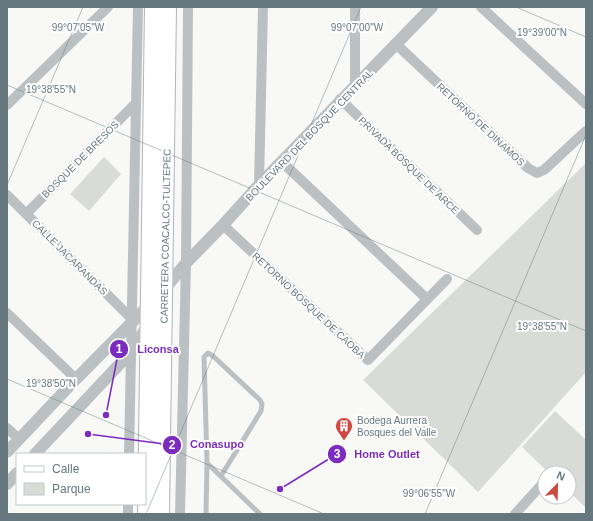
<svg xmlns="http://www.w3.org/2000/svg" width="593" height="521" font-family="Helvetica,sans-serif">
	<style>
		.green { fill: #d9dcd6 }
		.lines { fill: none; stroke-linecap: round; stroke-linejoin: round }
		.primary-casing { stroke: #b0b5b8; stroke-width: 18 }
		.service { stroke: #bbc1c3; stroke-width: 5 }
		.minor { stroke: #bbc1c3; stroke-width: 10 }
		.tertiary { stroke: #bbc1c3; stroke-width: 12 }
		.primary { stroke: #fff; stroke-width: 16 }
		.ticks { fill: none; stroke: #66777d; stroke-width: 1; stroke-opacity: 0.45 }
		.labels { text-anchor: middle; stroke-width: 4; stroke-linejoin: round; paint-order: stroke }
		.street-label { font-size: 10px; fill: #66777d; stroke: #fff }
		.poi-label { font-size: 10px; fill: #66777d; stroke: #fff; text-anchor: start }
		.ticks-label { font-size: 10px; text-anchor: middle; fill: #66777d; stroke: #fff; stroke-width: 4; stroke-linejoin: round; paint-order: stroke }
		.leader { fill: none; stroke: #7b2cbf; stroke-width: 1.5 }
		.callout-dot { fill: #7b2cbf; stroke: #fff; stroke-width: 1.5 }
		.mark-label { font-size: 12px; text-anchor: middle; font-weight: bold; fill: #fff }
		.callout-label { font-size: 11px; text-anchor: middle; font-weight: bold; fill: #7b2cbf; stroke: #fff; stroke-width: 4; stroke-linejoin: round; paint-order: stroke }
	</style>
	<rect width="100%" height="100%" fill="#f8f8f6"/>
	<path class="green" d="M104 157 121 174 89 211 70 194Z
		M586 163V372L478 492 363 380Z
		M555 411 586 440V508L569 492V473H549L522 447Z"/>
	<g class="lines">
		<defs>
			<path id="primary" d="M146 514 153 7
				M161 514 168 7"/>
		</defs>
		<use href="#primary" class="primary-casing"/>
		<path class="service" d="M207 463 260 514
			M206 514 207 463 204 357 208 353 213 356 260 400 262 404 261 411 221 476"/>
		<path class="minor" d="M355 7V86
			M481 7 586 104
			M397 45 528 168 537 173 544 170 586 131
			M340 99 477 230
			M7 105 108 7
			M282 162 427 299
			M259 185 263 7
			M7 195 133 320
			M26 214 135 104
			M223 225 368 360 447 279
			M7 313 76 379
			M7 428 19 439
			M129 454 138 7
			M128 514V504
			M180 514 186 263 188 7
			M515 514 545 481"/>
		<path class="tertiary" d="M7 452 76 379 163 291 186 263 223 225 259 185 432 7
			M35 454 132 351 149 323
			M7 484 17 473"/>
		<use href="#primary" class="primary"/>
	</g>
	<path class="ticks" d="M516 7 586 37M7 85 586 331M7 185 83 7M7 379 324 514M146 514 361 7M425 514 586 135"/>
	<defs>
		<symbol id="building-pin" viewBox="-11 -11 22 30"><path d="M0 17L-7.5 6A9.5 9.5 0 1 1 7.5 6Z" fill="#ce4940" stroke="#fff"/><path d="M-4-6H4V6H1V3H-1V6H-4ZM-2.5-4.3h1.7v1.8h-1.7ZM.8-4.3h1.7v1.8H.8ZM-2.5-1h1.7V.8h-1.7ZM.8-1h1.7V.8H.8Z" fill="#fff"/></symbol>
	</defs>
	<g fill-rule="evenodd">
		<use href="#building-pin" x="334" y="416" width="20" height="27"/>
	</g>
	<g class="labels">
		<g class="street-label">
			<text transform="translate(481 124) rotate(43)" y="4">RETORNO DE DINAMOS</text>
			<text transform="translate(309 135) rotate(-46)" y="4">BOULEVARD DEL BOSQUE CENTRAL</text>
			<text transform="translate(80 159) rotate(-45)" y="4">BOSQUE DE BRESOS</text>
			<text transform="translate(409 165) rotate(44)" y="4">PRIVADA BOSQUE DE ARCE</text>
			<text transform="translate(165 236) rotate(-89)" y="4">CARRETERA COACALCO-TULTEPEC</text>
			<text transform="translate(70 257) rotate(45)" y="4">CALLE JACARANDAS</text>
			<text transform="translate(309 305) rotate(43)" y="4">RETORNO BOSQUE DE CAOBA</text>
		</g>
		<g class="poi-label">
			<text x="357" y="424">Bodega Aurrera<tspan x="357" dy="12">Bosques del Valle</tspan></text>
		</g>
	</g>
	<g class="ticks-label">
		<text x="78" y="31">99°07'05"W</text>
		<text x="357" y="31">99°07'00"W</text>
		<text x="542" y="36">19°39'00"N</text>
		<text x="51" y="93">19°38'55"N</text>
		<text x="542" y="330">19°38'55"N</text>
		<text x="51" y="387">19°38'50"N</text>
		<text x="429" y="497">99°06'55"W</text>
	</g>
	<path class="leader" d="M106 415L119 349M88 434L172 445M280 489L337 454"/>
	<g class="callout-dot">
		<circle cx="106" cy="415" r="4"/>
		<circle cx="88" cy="434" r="4"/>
		<circle cx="280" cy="489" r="4"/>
		<circle cx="119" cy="349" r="10"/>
		<circle cx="172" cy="445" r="10"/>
		<circle cx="337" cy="454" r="10"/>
	</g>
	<g class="mark-label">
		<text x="119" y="353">1</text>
		<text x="172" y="449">2</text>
		<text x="337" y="458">3</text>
	</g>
	<g class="callout-label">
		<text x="158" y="353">Liconsa</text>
		<text x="217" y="448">Conasupo</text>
		<text x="387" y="458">Home Outlet</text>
	</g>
	<rect width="593" height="521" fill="none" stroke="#66777d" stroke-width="16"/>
	<rect x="16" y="453" width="130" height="52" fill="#ffffff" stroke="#c2c9cb"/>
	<rect x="24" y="466" width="20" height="6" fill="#ffffff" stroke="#c2c9cb"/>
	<text x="52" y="473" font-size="12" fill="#66777d">Calle</text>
	<rect x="24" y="483" width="20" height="12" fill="#d9dcd6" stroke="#c2c9cb"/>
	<text x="52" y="493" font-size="12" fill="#66777d">Parque</text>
	<g transform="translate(557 485) rotate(23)"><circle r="19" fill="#ffffff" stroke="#c2c9cb"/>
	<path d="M0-3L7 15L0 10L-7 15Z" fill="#ce4940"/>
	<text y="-6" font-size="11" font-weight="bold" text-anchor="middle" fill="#66777d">N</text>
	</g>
</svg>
